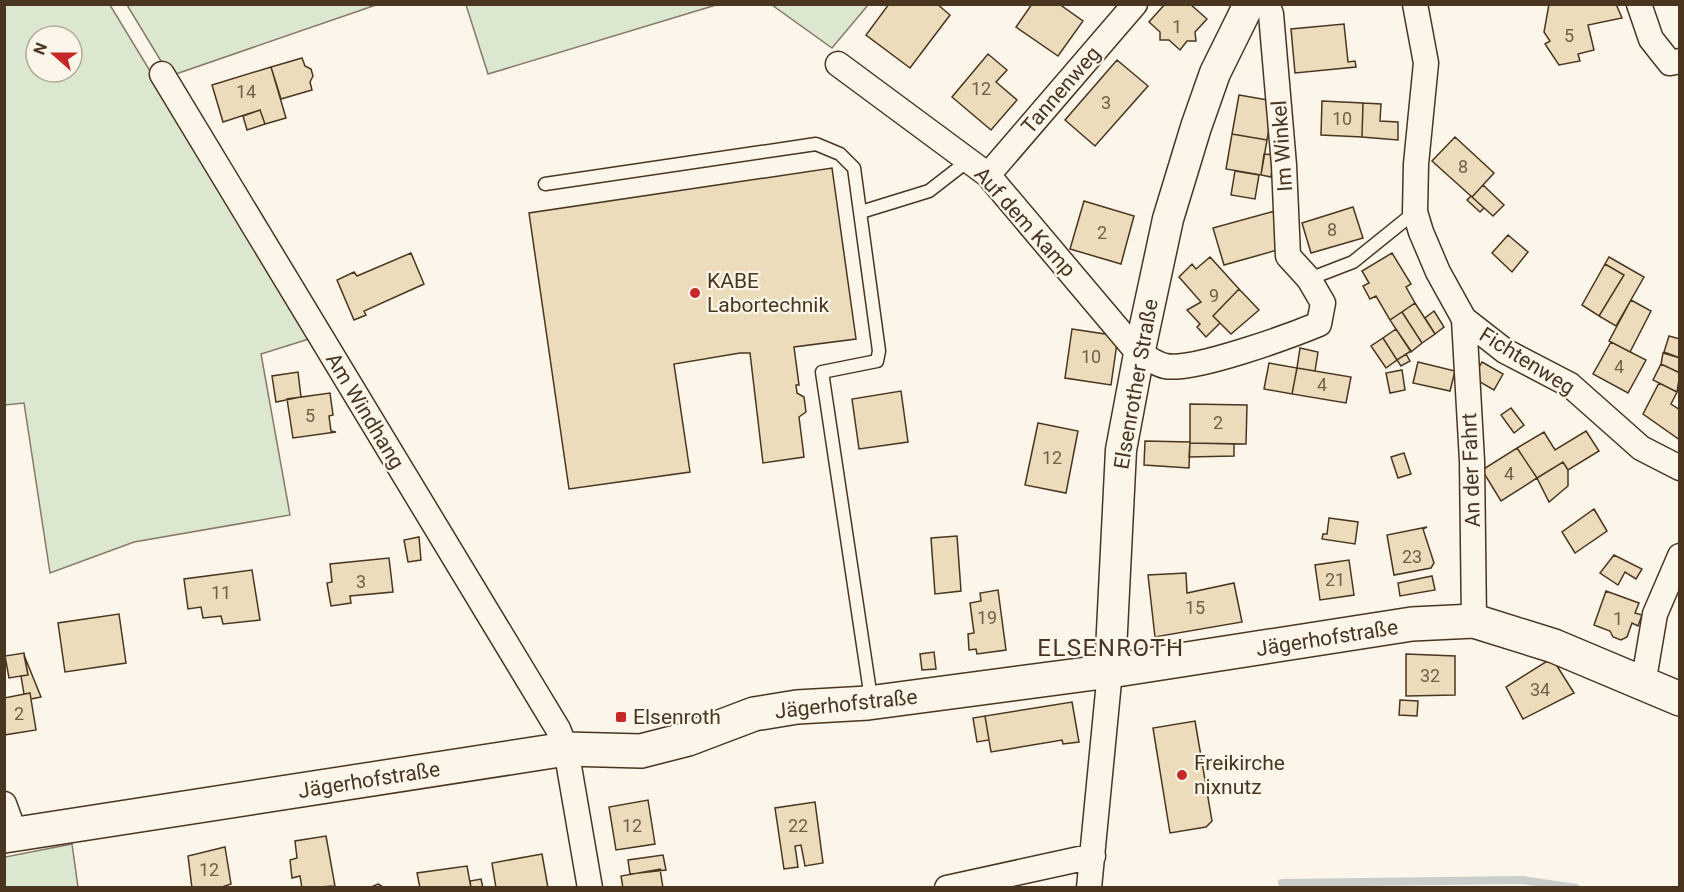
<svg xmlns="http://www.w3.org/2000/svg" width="1684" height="892" font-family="Roboto,sans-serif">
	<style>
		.green { fill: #dce7d0; stroke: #887966; stroke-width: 1.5; fill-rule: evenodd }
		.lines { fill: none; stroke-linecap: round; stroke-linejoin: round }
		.stream { stroke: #c9cecd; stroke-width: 8 }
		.building { fill: #ecdcbc; stroke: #4a3520; stroke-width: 1.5 }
		.service-casing { stroke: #4a3520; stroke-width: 15 }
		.minor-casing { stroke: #4a3520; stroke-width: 27 }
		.tertiary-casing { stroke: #4a3520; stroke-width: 33 }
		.secondary-casing { stroke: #4a3520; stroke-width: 36 }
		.service { stroke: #fbf6e9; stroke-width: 12 }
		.minor { stroke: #fbf6e9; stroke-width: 24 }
		.tertiary { stroke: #fbf6e9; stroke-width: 30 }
		.secondary { stroke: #fbf6e9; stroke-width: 33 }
		.poi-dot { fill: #c62828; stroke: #fbf6e9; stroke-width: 2 }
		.labels { text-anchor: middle; stroke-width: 4.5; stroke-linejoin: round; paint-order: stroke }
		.number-label { font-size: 18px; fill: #725f47 }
		.street-label { font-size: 21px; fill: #4a3520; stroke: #fbf6e9 }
		.poi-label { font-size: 21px; fill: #4a3520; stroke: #fbf6e9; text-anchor: start }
		.quarter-label { font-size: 24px; letter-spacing: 1.5px; fill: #4a3520; stroke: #fbf6e9 }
	</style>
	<rect width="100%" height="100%" fill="#fbf6e9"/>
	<path class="green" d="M4 5H110L312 338 261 354 290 515 134 542 50 573 24 403 5 405ZM36 36H72V72H36Z
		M127 5H376L170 76Z
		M466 5V4L716 5 488 74Z
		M772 5H868L832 48Z
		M72 844 78 887H5V857Z"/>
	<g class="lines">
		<path class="stream" d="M1282 883 1522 880 1576 888"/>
	</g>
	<path class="building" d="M889 4H937L950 15 910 68 866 35Z
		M1032 4H1059L1083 21 1058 56 1016 27Z
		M1165 4H1190L1207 19 1195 32 1196 41H1187L1180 50 1169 40H1160V32L1149 22Z
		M1549 4H1616L1622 18 1588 25 1594 50 1578 54 1580 61 1559 65 1545 44 1550 41 1544 32Z
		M1344 24 1348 62 1355 61 1356 67 1295 73 1291 29Z
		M988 54 1007 70 996 82 1017 100 991 130 952 97Z
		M302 58 305 66 311 69 313 76 310 82 312 90 281 99 271 67Z
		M1117 60 1148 86 1095 146 1065 120Z
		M271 67 286 118 265 124 260 110 223 122 212 85Z
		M1239 95 1274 101 1267 140 1232 134Z
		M1322 101 1363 103 1362 137 1321 135Z
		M1363 103 1381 104 1380 121 1398 122V140L1362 137Z
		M260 110 265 124 247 130 243 116Z
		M1232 134 1267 140 1261 175 1226 169Z
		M1455 137 1494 173 1472 197 1432 161Z
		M1264 154 1274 155 1271 177 1261 175Z
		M832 168 856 339 794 347 799 385H796L797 393 804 397 806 412 799 417 804 457 763 463 750 353H740L674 364 690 472 569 489 529 213Z
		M1235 171 1259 175 1255 199 1231 195Z
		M1483 185 1504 205 1493 216 1472 197Z
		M1471 196 1484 208 1480 212 1467 200Z
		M1084 201 1134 216 1121 264 1070 249Z
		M1353 207 1363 238 1311 253 1302 223Z
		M1275 211 1281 249 1224 265 1213 228Z
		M1508 235 1528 252 1512 272 1492 253Z
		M411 253 424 284 364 311 366 315 354 320 337 280 354 272 357 276Z
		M1392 253 1411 284 1406 287 1415 303 1390 320 1376 296 1370 299 1363 286 1369 283 1362 271Z
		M1210 257 1239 289 1213 316 1220 323 1206 337 1197 327 1200 324 1187 310 1201 302 1179 277 1192 264 1196 269Z
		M1609 257 1644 277 1616 326 1599 316 1624 275 1605 264Z
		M1605 264 1624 275 1599 316 1582 305Z
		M1239 289 1259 310 1231 334 1213 316Z
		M1631 300 1651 311 1630 352 1609 341Z
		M1415 303 1435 334 1422 343 1402 312Z
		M1434 311 1444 327 1435 334 1425 318Z
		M1402 312 1422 343 1411 352 1390 320Z
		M1072 329 1118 336 1111 385 1065 378Z
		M1396 329 1411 351 1397 360 1383 338Z
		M1669 336 1680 339V358L1664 352Z
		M1383 338 1397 360 1386 368 1371 346Z
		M1611 342 1646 360 1628 393 1593 374Z
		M1300 348 1318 352 1315 371 1297 368Z
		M1663 353 1680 358V373L1661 364Z
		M1406 354 1410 361 1401 366 1397 360Z
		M1418 362 1455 371 1450 391 1413 383Z
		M1482 362 1503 374 1494 390 1473 378Z
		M1269 363 1297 368 1292 394 1264 389Z
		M1661 364 1680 373 1677 392 1653 380Z
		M1297 368 1351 377 1346 403 1292 394Z
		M1402 370 1405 390 1390 393 1386 373Z
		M298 372 301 397 276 402 272 376Z
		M1659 383 1677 392 1671 404 1680 410V440L1643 414Z
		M901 391 908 442 859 449 852 399Z
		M330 393 333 415 329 416 331 431 336 432 293 438 287 399Z
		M1190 404 1247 405 1246 444 1190 443Z
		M1511 408 1524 425 1514 433 1501 415Z
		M1038 423 1078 431 1066 493 1025 485Z
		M1586 431 1599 451 1568 470 1563 462 1537 478 1517 448 1544 432 1555 450Z
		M1145 441 1190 442 1189 468 1144 465Z
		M1190 443 1234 444V456L1189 457Z
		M1517 448 1537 478 1501 501 1482 470Z
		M1404 453 1411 474 1398 478 1391 457Z
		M1563 462 1568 470V486L1549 502 1537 478Z
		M1594 509 1607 531 1575 553 1562 532Z
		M1329 518 1358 522 1355 544 1322 539 1323 534H1327Z
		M1427 527 1423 529 1434 563 1431 568 1394 575 1387 535Z
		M957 536 961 591 935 594 931 538Z
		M419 537 421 560 408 562 404 540Z
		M1614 555 1642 569 1636 579 1625 572 1618 585 1600 573Z
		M389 558 393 592 350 596 351 603 331 606 327 583 332 582 330 564Z
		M1349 560 1354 595 1320 600 1315 565Z
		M252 570 260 620 223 624 221 616 203 618 201 607 188 609 184 579Z
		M1186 573 1187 593 1234 583 1242 622 1155 637 1148 575Z
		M1432 576 1435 590 1400 596 1398 583Z
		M998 590 1006 650 977 654 976 649 969 650 968 634 974 633 970 603 981 601 980 593Z
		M1606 591 1639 603 1635 613 1642 615 1638 626 1632 623 1627 637 1621 640 1613 637 1610 631 1594 625Z
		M119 614 126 663 65 672 58 623Z
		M934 652 936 669 922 670 920 654Z
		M24 653 28 675 9 678 5 656Z
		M1406 654 1455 656V695L1406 696Z
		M24 655 41 697 31 699 30 693 24 694 21 676 28 675Z
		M1552 658 1574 693 1523 719 1506 687Z
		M30 693 36 730 4 735V698Z
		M1400 700 1418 701 1417 716 1399 715Z
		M1072 702 1079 742 1063 744 1062 740 991 752 985 716Z
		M985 716 989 740 977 742 973 718Z
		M1195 721 1212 821 1206 827 1170 833 1153 728Z
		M648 800 655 844 616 850 609 807Z
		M815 802 823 863 805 866 801 845 795 846 798 867 784 869 775 808Z
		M326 836 335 886 302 888 300 876 292 878 290 860 297 858 295 841Z
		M225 847 231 884 219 888H192L188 856Z
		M542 854 548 888H496L492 863Z
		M663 855 666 870 630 874 628 860Z
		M467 866 471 888H420L417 873Z
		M660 869 663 888H623L621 876Z
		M481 879 483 888H471L470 881Z
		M378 884 383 887 392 888H369Z"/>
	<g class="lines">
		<defs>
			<path id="service" d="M545 184 816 144 840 154 854 168 879 351 877 361 822 372 869 685 868 702
				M861 212 929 191 969 160
				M1309 279 1353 262 1415 212"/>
			<path id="minor" d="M1415 4 1426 63 1416 164 1415 212 1421 232 1438 272 1464 319 1505 351 1570 385 1641 448 1680 468
				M1639 4 1651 39 1670 63 1680 61
				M838 64 988 175 1139 354C1147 357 1156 364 1165 366 1192 372 1290 336 1319 324L1323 303 1309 279 1288 256 1284 165 1271 14 1267 4
				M162 74 558 729 566 749 590 888
				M988 175 1135 4
				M1464 319 1472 461 1474 621
				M1640 684 1646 667 1655 614 1680 556
				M4 804 15 834
				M947 888 1093 856
				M1089 888 1110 671"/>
			<path id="tertiary" d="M1110 671 1121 450 1139 354 1168 219 1196 127 1215 73 1249 4"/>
			<path id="secondary" d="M4 836 566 749 641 751 688 739 754 714 797 707 868 703 1110 671 1412 624 1474 621 1554 646 1680 699"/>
		</defs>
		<use href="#service" class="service-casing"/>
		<use href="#minor" class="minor-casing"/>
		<use href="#tertiary" class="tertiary-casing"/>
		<use href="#secondary" class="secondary-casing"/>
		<use href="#service" class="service"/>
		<use href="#minor" class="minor"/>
		<use href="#tertiary" class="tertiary"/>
		<use href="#secondary" class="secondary"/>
	</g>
	<g class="poi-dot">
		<circle cx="695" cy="293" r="6"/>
		<rect x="615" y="711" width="12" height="12" rx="3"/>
		<circle cx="1182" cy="775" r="6"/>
	</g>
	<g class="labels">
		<g class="number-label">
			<text x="1177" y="33">1</text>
			<text x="1569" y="42">5</text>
			<text x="981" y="95">12</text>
			<text x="246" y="98">14</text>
			<text x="1106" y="109">3</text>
			<text x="1342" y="125">10</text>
			<text x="1463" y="173">8</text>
			<text x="1332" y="236">8</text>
			<text x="1102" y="239">2</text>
			<text x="1214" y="302">9</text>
			<text x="1091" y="363">10</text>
			<text x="1619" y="373">4</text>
			<text x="1322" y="391">4</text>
			<text x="310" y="422">5</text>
			<text x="1218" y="429">2</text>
			<text x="1052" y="464">12</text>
			<text x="1509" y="480">4</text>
			<text x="1412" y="563">23</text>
			<text x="1335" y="586">21</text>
			<text x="361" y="588">3</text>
			<text x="221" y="599">11</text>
			<text x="1195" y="614">15</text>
			<text x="987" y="624">19</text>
			<text x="1618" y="625">1</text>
			<text x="1430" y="682">32</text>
			<text x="1540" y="696">34</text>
			<text x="19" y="720">2</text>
			<text x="632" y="832">12</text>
			<text x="798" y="832">22</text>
			<text x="209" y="876">12</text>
		</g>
		<g class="street-label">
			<text transform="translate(1061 90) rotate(-49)" y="7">Tannenweg</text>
			<text transform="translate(1282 146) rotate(-94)" y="7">Im Winkel</text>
			<text transform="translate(1025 222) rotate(48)" y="7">Auf dem Kamp</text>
			<text transform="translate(1527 361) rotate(32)" y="7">Fichtenweg</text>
			<text transform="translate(1136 384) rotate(-80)" y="7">Elsenrother Straße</text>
			<text transform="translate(365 411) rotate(59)" y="7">Am Windhang</text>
			<text transform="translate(1471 470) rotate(-92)" y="7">An der Fahrt</text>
			<text transform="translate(1327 638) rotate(-9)" y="7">Jägerhofstraße</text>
			<text transform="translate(846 704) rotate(-6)" y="7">Jägerhofstraße</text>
			<text transform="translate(369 780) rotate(-9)" y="7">Jägerhofstraße</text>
		</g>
		<g class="poi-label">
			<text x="707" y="288">KABE<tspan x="707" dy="24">Labortechnik</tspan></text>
			<text x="633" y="724">Elsenroth</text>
			<text x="1194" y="770">Freikirche<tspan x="1194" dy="24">nixnutz</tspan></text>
		</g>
		<g class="quarter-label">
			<text x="1111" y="656">ELSENROTH</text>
		</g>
	</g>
	<rect width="1684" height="892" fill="none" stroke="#4a3520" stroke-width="12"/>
	<g transform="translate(54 54) rotate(291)"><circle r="28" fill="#fbf6e9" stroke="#b4a999" stroke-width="1.5"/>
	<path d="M0-4.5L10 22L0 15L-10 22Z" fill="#c62828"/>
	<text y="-9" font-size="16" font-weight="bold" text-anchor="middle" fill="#4a3520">N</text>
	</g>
</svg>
